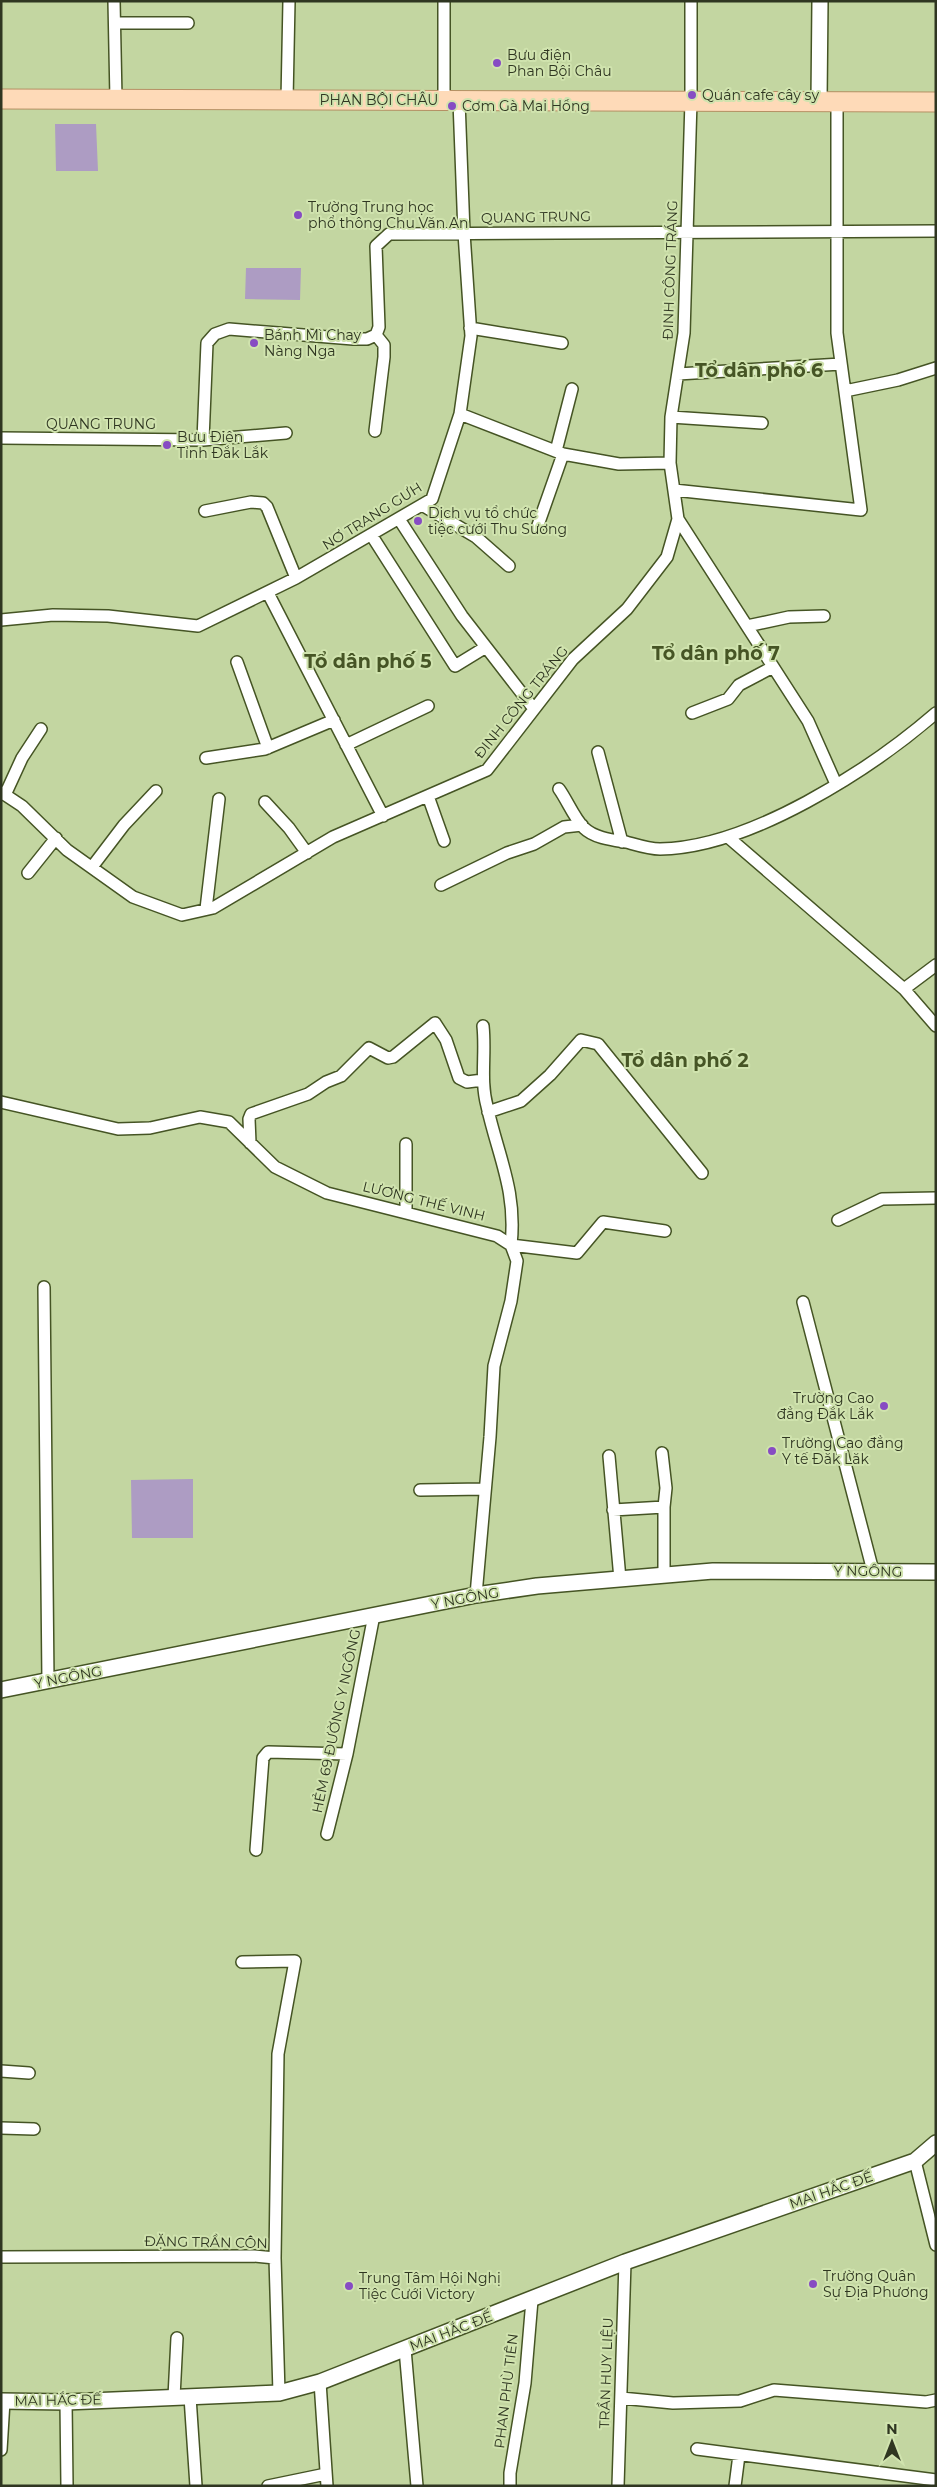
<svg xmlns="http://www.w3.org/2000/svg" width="937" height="2487" font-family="Montserrat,sans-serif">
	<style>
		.green { fill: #ad9cc3 }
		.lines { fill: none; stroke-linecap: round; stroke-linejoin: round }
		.minor-casing { stroke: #455424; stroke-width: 14 }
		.tertiary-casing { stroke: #455424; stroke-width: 18 }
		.primary-casing { stroke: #b59064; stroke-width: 21 }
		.minor { stroke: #fff; stroke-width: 11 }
		.tertiary { stroke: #fff; stroke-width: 15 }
		.primary { stroke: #fedab8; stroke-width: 19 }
		.poi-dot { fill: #874cc3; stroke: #d0e3ae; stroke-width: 2 }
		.labels { text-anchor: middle; stroke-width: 4; stroke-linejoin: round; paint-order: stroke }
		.poi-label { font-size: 14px; fill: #2f3621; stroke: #d0e3ae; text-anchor: start }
		.street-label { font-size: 14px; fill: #2f3621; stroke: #d0e3ae }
		.district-label { font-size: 19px; font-weight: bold; fill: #465525; stroke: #d0e3ae }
	</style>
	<rect width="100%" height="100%" fill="#c3d6a1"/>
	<path class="green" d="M55 124H96L98 171H56Z
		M246 268H301L300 300 245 299Z
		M193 1479V1538H132L131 1480Z"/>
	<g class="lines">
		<defs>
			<path id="minor" d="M114 1 116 99
				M444 1V101
				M115 23H188
				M287 100 289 1
				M470 328 562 343
				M678 374 841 364
				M845 391 898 380 936 368
				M460 414 563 454 619 464 670 463
				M671 417 762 423
				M375 431 384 357V345L376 335
				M1 438 203 440 207 343 215 334 229 329 353 339H367L376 335 379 327 376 246 389 234 936 231
				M203 440 286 433
				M556 451 572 389
				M674 490 861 510 837 333V101
				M422 505 476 537 509 566
				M205 511 251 502 263 503 267 507 296 578
				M399 519 462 616 534 709
				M678 519 808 721 836 784
				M537 528 563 454
				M372 536 455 666 486 647
				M268 593 383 816
				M1 620 53 615 108 616 198 626 296 578 432 499 460 414 471 336 464 233 459 101
				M747 626 789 617 824 616
				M237 662 268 748
				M692 713 728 699 739 685 773 667
				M346 745 428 706
				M598 752 622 842
				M206 758 265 749 334 720
				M559 789C567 800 574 818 584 828 594 838 613 840 626 842 637 845 649 849 660 849 749 848 870 770 936 713
				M1 792 22 806 67 850 133 897 182 915 213 908 333 837 487 770 573 659 627 609 667 557 678 519 670 463 671 417 684 333 691 101V1
				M5 795 22 758 41 729
				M428 796 444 841
				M265 802 289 828 307 853
				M728 837 904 989 936 1026
				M92 867 124 825 156 791
				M28 873 56 838
				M441 885 507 853 534 844 564 827 582 825
				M206 909 219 799
				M904 989 936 965
				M483 1026C486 1053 480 1080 487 1106 498 1156 517 1191 511 1245L577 1253 603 1222 665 1231
				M1 1102 118 1129 150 1128 200 1117 229 1122 275 1167 327 1193 497 1236 511 1245 517 1261 511 1301 494 1366 490 1437 476 1595
				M488 1112 521 1101 550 1075 581 1040 598 1044 702 1173
				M250 1143 249 1119 251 1114 308 1094 326 1082 341 1076 369 1048 388 1058 393 1057 435 1023 446 1040 459 1078 467 1082 483 1080
				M406 1144V1211
				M838 1220 882 1199 936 1198
				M44 1287 48 1681
				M803 1302 873 1571
				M662 1453 666 1488 664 1507
				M609 1456 620 1579
				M420 1490 484 1489
				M613 1510 664 1507V1575
				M327 1834 347 1754 374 1615
				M256 1850 263 1758 268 1752 347 1754
				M242 1962 295 1961 278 2054 275 2258
				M1 2071 29 2073
				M1 2128 34 2129
				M915 2161 936 2245
				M1 2257 254 2256 275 2258 279 2393
				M405 2349 417 2486
				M320 2382 327 2486
				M174 2397 177 2338
				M190 2397 196 2486
				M621 2398 673 2403 740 2401 774 2390 926 2402 936 2400
				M66 2402 67 2486
				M697 2449 936 2480
				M1 2450 4 2401
				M268 2486 326 2474
				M510 2486V2473L525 2383 532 2300
				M618 2486 625 2262
				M735 2486 739 2455"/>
			<path id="tertiary" d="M819 100 820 1
				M1 1690 476 1595 537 1586 713 1571 936 1572
				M1 2401 66 2402 279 2393 320 2382 625 2262 915 2161 936 2143"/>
			<path id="primary" d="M1 99 936 102"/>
		</defs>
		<use href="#minor" class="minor-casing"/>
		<use href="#tertiary" class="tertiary-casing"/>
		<use href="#primary" class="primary-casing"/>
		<use href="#minor" class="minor"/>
		<use href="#tertiary" class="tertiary"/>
		<use href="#primary" class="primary"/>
	</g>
	<g class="poi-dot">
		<circle cx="497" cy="63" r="5"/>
		<circle cx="692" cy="95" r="5"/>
		<circle cx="452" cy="106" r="5"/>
		<circle cx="298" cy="215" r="5"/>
		<circle cx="254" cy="343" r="5"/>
		<circle cx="167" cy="445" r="5"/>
		<circle cx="418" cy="521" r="5"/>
		<circle cx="884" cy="1406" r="5"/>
		<circle cx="772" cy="1451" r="5"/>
		<circle cx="813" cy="2284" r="5"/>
		<circle cx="349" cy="2286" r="5"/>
	</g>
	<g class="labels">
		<g class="poi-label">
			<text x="507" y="60">Bưu điện<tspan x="507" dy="16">Phan Bội Châu</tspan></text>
			<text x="702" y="100">Quán cafe cây sy</text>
			<text x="462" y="111">Cơm Gà Mai Hồng</text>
			<text x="308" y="212">Trường Trung học<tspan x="308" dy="16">phổ thông Chu Văn An</tspan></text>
			<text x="264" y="340">Bánh Mì Chay<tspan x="264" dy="16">Nàng Nga</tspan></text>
			<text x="177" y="442">Bưu Điện<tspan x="177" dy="16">Tỉnh Đắk Lắk</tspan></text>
			<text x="428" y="518">Dịch vụ tổ chức<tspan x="428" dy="16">tiệc cưới Thu Sương</tspan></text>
			<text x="874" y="1403" text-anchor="end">Trường Cao<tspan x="874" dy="16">đẳng Đắk Lắk</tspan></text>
			<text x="782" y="1448">Trường Cao đẳng<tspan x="782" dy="16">Y tế Đăk Lăk</tspan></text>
			<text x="823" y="2281">Trường Quân<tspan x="823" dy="16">Sự Địa Phương</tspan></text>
			<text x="359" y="2283">Trung Tâm Hội Nghị<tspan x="359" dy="16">Tiệc Cưới Victory</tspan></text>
		</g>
		<g class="street-label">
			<text x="379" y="105">PHAN BỘI CHÂU</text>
			<text transform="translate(536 217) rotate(-1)" y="5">QUANG TRUNG</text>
			<text transform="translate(670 270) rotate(-88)" y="5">ĐINH CÔNG TRÁNG</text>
			<text x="101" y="429">QUANG TRUNG</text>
			<text transform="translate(372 516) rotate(-32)" y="5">NƠ TRANG GƯH</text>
			<text transform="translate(521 702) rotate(-51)" y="5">ĐINH CÔNG TRÁNG</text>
			<text transform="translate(424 1201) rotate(14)" y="5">LƯƠNG THẾ VINH</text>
			<text transform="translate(868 1571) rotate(1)" y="5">Y NGÔNG</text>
			<text transform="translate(465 1598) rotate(-10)" y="5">Y NGÔNG</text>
			<text transform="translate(68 1677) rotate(-11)" y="5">Y NGÔNG</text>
			<text transform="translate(336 1721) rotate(-78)" y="5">HẺM 69 ĐƯỜNG Y NGÔNG</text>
			<text transform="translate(831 2190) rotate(-19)" y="5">MAI HẮC ĐẾ</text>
			<text transform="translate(206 2242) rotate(1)" y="5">ĐẶNG TRẦN CÔN</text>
			<text transform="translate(451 2331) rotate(-21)" y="5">MAI HẮC ĐẾ</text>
			<text transform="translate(606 2373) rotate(-88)" y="5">TRẦN HUY LIỆU</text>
			<text transform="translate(506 2391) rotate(-83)" y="5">PHAN PHÙ TIÊN</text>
			<text transform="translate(58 2400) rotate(-1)" y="5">MAI HẮC ĐẾ</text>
		</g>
		<g class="district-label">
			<text x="759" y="377">Tổ dân phố 6</text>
			<text x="716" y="660">Tổ dân phố 7</text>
			<text x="368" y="668">Tổ dân phố 5</text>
			<text x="685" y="1067">Tổ dân phố 2</text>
		</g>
	</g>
	<rect width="937" height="2487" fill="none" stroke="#2f3621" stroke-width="5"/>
	<g transform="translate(892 2442)" stroke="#d0e3ae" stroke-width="4" paint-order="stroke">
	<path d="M0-4L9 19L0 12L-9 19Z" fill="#2f3621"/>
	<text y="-8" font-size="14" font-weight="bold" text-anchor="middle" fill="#2f3621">N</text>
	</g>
</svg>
